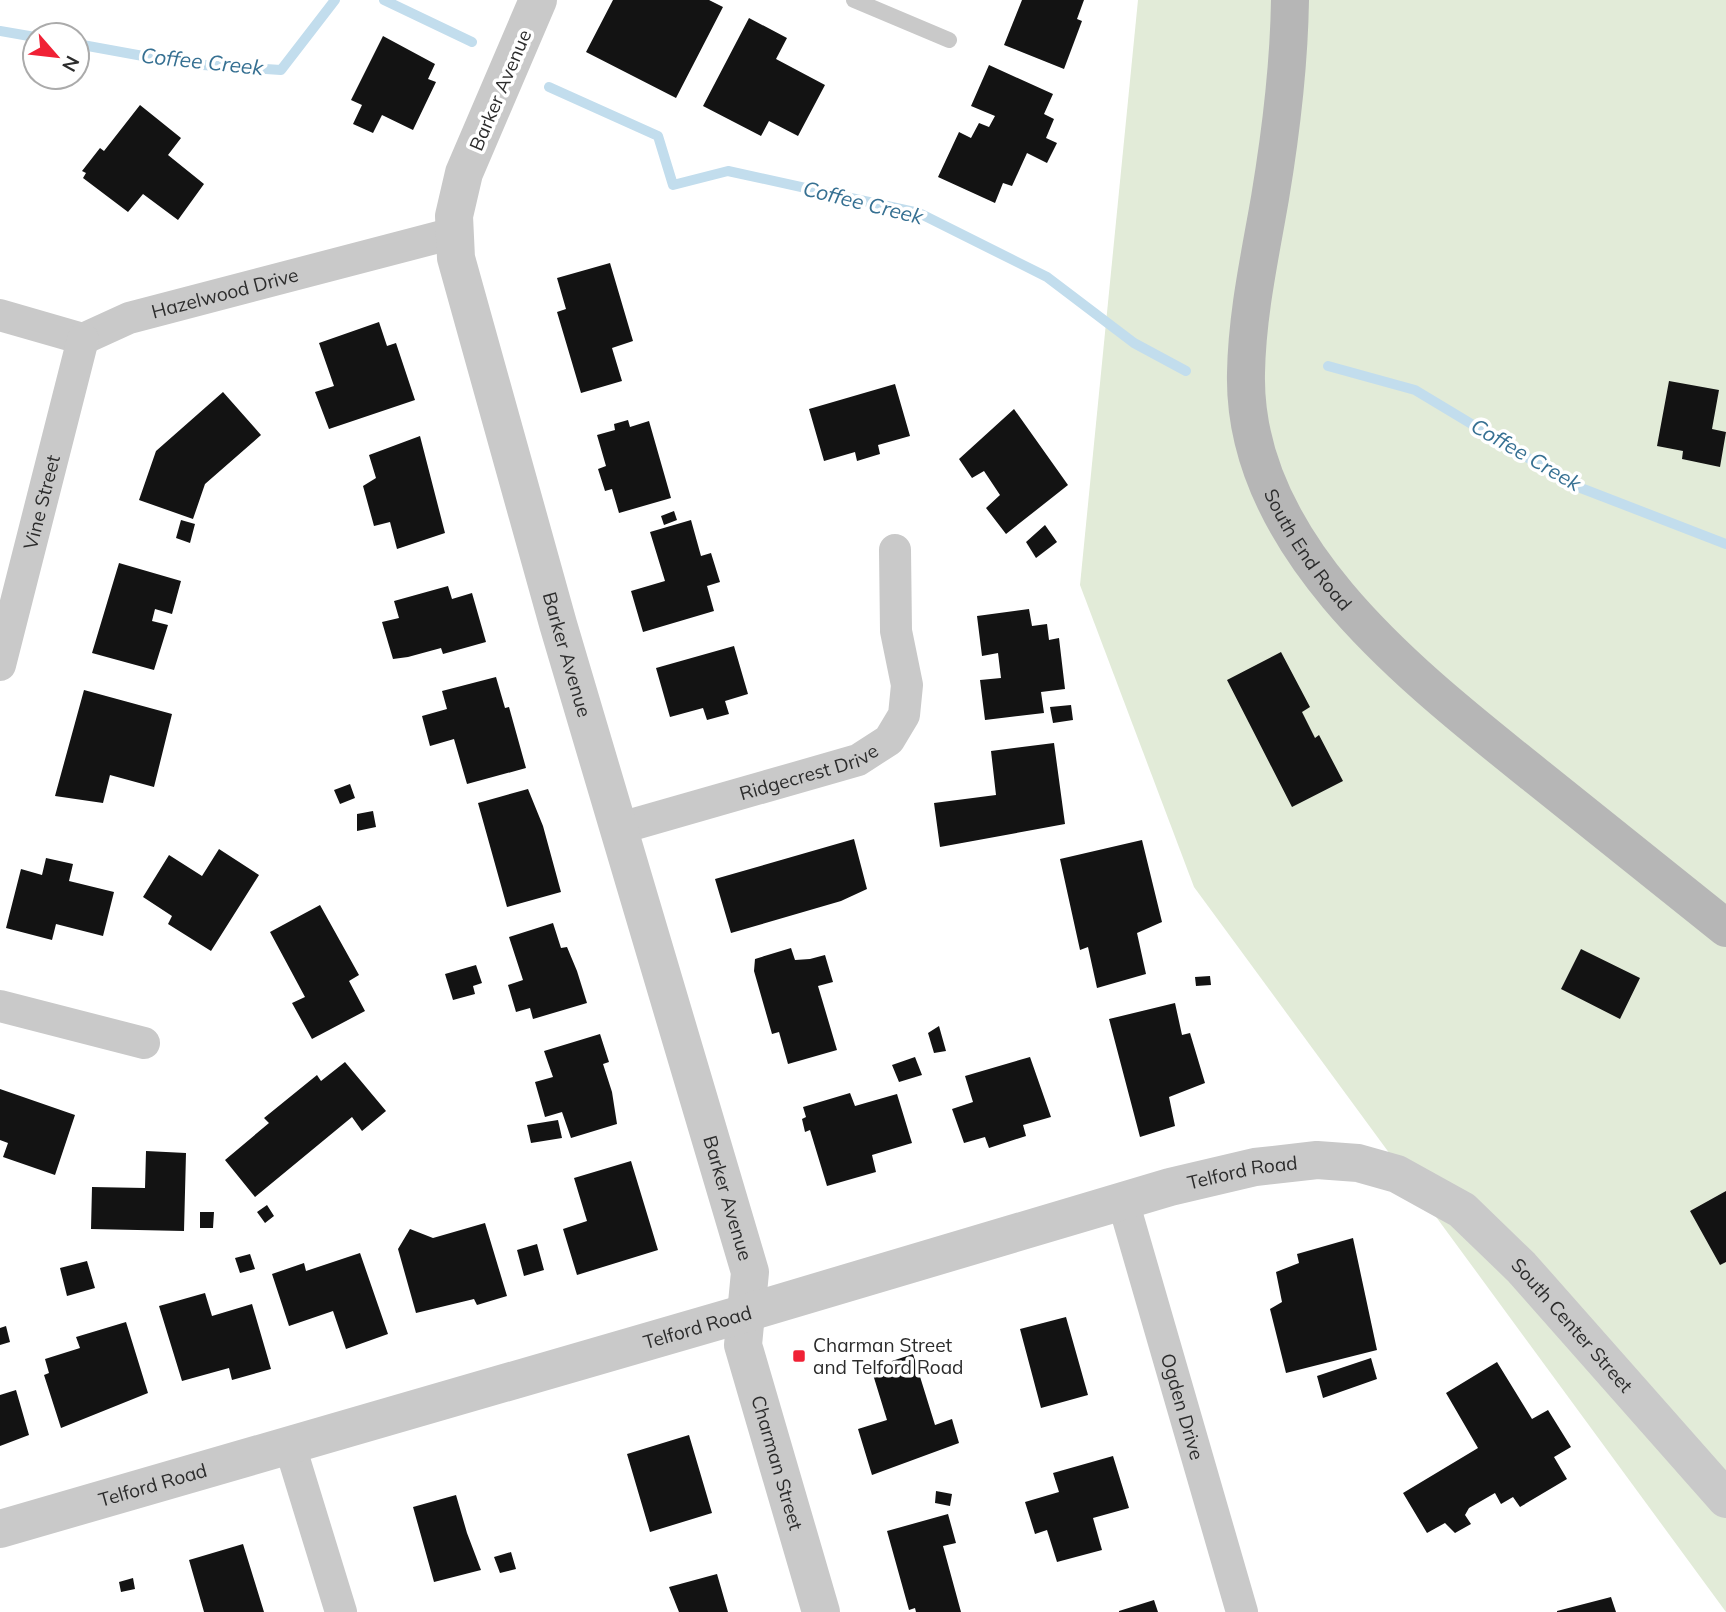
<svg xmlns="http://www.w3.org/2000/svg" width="1726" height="1612" font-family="Mulish,sans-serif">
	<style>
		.green { fill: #e2ebd8 }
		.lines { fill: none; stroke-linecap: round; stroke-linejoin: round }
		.stream { stroke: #c2dded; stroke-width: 10 }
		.building { fill: #131313 }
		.service { stroke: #c9c9c9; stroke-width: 16 }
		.minor { stroke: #c9c9c9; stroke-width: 32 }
		.tertiary { stroke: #c9c9c9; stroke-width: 38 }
		.secondary { stroke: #b6b6b6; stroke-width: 38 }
		.poi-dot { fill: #f02135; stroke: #fff; stroke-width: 2.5 }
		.labels { text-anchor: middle; stroke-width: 7; stroke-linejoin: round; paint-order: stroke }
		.street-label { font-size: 19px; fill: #2c2c2c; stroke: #fff }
		.poi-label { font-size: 19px; fill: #2c2c2c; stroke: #fff; text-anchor: start }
		.water-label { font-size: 21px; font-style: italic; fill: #367092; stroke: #fff }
	</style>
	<rect width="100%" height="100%" fill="#fff"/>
	<path class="green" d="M1138 0H1726V1612L1194 887 1080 585Z"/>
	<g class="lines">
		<path class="stream" d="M384 0 472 42
			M0 31 35 37
			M77 44 187 64 281 70 335 0
			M549 87 658 136 673 185 728 171 919 213 1047 277 1134 343 1186 371
			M1328 366 1415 390 1573 485 1726 544"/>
	</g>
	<path class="building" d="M613 0H709L723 7 676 98 586 52Z
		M1022 0H1084L1077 19 1082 21 1064 69 1004 45Z
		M749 18 787 38 776 59 825 85 798 136 769 121 761 136 703 106Z
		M383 36 435 64 428 79 436 82 413 130 382 115 373 133 353 124 362 105 351 100Z
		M989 65 1053 94 1044 114 1054 119 1046 138 1057 143 1047 163 1027 153 1012 186 1003 183 995 203 938 177 959 132 971 138 979 123 989 127 995 116 971 106Z
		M140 105 181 138 168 155 204 184 178 220 143 194 128 212 83 178 86 173 82 171 100 148 104 151Z
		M610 263 633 341 612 348 622 381 581 393 557 312 566 309 557 278Z
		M379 322 387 346 396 343 415 400 329 429 315 392 334 386 319 343Z
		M1669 381 1719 390 1712 429 1726 432 1720 467 1682 459 1683 451 1657 446Z
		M895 384 910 436 878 445 880 454 857 461 855 452 824 461 809 409Z
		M223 392 261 435 205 484 193 519 139 500 156 451Z
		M1014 409 1068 485 1006 534 986 508 1000 495 984 471 972 478 959 459Z
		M628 420 630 427 649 421 671 498 619 513 612 489 605 491 598 469 606 466 597 435 615 430 614 424Z
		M420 436 445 533 397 549 390 522 374 526 363 486 376 478 369 455Z
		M674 511 677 520 664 525 661 516Z
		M181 520 195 524 190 543 176 538Z
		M691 520 701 556 711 553 720 582 707 586 714 611 643 632 631 591 665 581 650 532Z
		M1045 525 1057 542 1036 558 1026 542Z
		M119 563 181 581 172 614 155 609 152 621 168 625 154 670 92 653Z
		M448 586 452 599 472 593 486 642 443 654 441 648 408 657 393 659 382 622 399 618 394 601Z
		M1029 609 1032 626 1047 624 1049 640 1059 638 1065 689 1041 692 1044 713 985 720 980 680 1001 678 998 653 982 656 977 616Z
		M734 646 748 694 725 701 729 714 707 720 703 708 670 717 656 668Z
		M1281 652 1310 707 1302 712 1315 738 1319 735 1343 781 1292 807 1227 680Z
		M496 677 505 708 509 707 526 768 467 784 454 739 430 746 422 716 447 709 442 691Z
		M84 690 172 714 154 787 110 775 103 803 55 796Z
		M1071 705 1073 720 1053 723 1050 707Z
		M1054 743 1065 824 940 847 934 803 996 795 991 751Z
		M350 784 355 798 340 804 334 790Z
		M528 789 543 826 561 892 507 907 478 803Z
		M373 811 376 827 357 831V814Z
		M854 839 867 889 841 901 731 933 715 879Z
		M1142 840 1162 922 1137 933 1146 974 1097 988 1088 947 1080 950 1060 859Z
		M219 849 259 875 211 951 168 924 172 916 143 897 169 855 202 876Z
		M46 858 73 864 69 881 114 892 103 936 56 924 52 940 6 928 21 869 42 875Z
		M320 905 359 975 349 981 365 1011 312 1039 292 1003 305 997 270 932Z
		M553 923 561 948 567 947 577 971 587 1003 533 1019 530 1008 516 1012 508 985 523 980 509 937Z
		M791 948 795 960 810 959 825 955 833 982 818 986 837 1050 788 1064 779 1032 772 1034 754 971 755 959Z
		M1581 949 1640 978 1620 1019 1561 989Z
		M476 965 482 983 473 986 475 994 453 1000 445 974Z
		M1210 976 1211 985 1196 986 1195 977Z
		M1175 1003 1182 1035 1190 1033 1205 1083 1169 1097 1175 1126 1140 1137 1109 1019Z
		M939 1026 946 1051 934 1053 928 1033Z
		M600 1034 609 1062 603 1064 612 1092 617 1124 571 1138 562 1112 545 1117 535 1082 553 1077 544 1051Z
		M915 1057 922 1075 899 1082 892 1065Z
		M1030 1057 1051 1117 1023 1125 1026 1136 989 1148 985 1137 964 1143 952 1109 973 1102 965 1076Z
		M345 1062 386 1111 362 1131 352 1117 255 1197 225 1160 269 1123 264 1118 317 1075 321 1081Z
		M0 1089 75 1115 55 1175 3 1157 8 1143 0 1140Z
		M850 1093 855 1106 897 1094 912 1143 872 1155 876 1172 827 1186 810 1130 805 1132 802 1119 806 1117 803 1107Z
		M558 1120 562 1138 531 1143 527 1125Z
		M146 1151 186 1153 184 1231 91 1229 92 1187 145 1188Z
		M631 1161 658 1250 577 1275 563 1229 587 1221 574 1178Z
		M1726 1191V1262L1720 1265 1690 1211Z
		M267 1205 274 1216 265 1223 257 1212Z
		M200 1212H214L213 1228H200Z
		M485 1223 507 1296 477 1305 474 1299 416 1313 398 1249 410 1229 433 1238Z
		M1353 1238 1377 1350 1286 1373 1270 1309 1282 1302 1276 1272 1299 1263 1297 1254Z
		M537 1244 544 1270 524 1276 517 1250Z
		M360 1253 388 1334 346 1349 333 1311 289 1326 272 1274 304 1263 306 1271Z
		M250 1254 255 1269 240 1273 235 1258Z
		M87 1261 95 1288 67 1296 60 1268Z
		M205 1293 212 1316 252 1304 271 1369 232 1380 229 1368 182 1381 159 1306Z
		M1066 1317 1088 1395 1041 1408 1020 1329Z
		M126 1322 148 1393 61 1428 44 1375 49 1373 45 1359 80 1348 76 1337Z
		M6 1326 10 1342 0 1345V1328Z
		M913 1354 935 1425 952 1419 959 1443 872 1475 858 1429 887 1420 871 1368Z
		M1371 1358 1377 1379 1323 1398 1317 1376Z
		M1497 1362 1532 1419 1548 1410 1571 1447 1554 1457 1567 1479 1520 1507 1513 1497 1501 1504 1495 1493 1469 1508 1465 1515 1471 1524 1455 1533 1445 1523 1427 1533 1403 1493 1478 1448 1446 1393Z
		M16 1390 29 1435 0 1446V1395Z
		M689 1435 712 1513 650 1532 627 1454Z
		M1113 1456 1129 1508 1093 1518 1102 1550 1057 1562 1047 1530 1035 1534 1025 1502 1059 1492 1053 1473Z
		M936 1491 952 1494 950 1506 935 1503Z
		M456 1495 467 1533 481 1570 434 1582 413 1507Z
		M948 1514 956 1543 943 1546 961 1612H916L915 1608 909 1610 887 1531Z
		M243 1544 264 1612H204L189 1560Z
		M511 1552 516 1569 500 1573 494 1557Z
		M717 1574 728 1612H679L669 1587Z
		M133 1578 135 1589 121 1592 119 1582Z
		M1611 1597 1616 1612H1557V1611Z
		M1154 1600 1158 1612H1119V1611Z"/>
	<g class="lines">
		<path class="service" d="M854 0 949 40"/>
		<g class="minor">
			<path id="s1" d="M0 315 83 339 129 318 454 233"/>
			<path id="s2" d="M0 665 83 339"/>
			<path id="s3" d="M617 829 858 760 889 740 904 715 907 685 896 631 895 550"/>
			<path d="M0 1006 144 1043"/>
			<path id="s4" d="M1123 1201 1242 1612"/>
			<path d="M290 1446 341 1612"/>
		</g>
		<g class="tertiary">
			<path id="s5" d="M538 0 464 173 454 216 456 258 558 624 750 1272 743 1345 821 1612"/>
			<path id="s6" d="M0 1529 746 1313 1170 1187 1255 1167 1317 1160 1358 1163 1397 1174 1462 1210 1521 1267 1726 1499"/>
		</g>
		<path class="secondary" id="s7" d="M1290 0C1289 67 1281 132 1270 198 1260 256 1247 314 1246 373 1242 546 1413 677 1535 775 1598 826 1662 877 1726 928"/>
	</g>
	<rect class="poi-dot" x="792" y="1349" width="14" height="14" rx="3.5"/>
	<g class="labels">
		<g class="street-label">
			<text transform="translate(500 90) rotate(-67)" y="7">Barker Avenue</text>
			<text dy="7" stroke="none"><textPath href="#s1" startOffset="236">Hazelwood Drive</textPath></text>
			<text dy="7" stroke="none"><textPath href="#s2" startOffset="168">Vine Street</textPath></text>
			<text dy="7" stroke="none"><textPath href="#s7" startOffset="567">South End Road</textPath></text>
			<text dy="7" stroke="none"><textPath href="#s5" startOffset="686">Barker Avenue</textPath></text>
			<text dy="7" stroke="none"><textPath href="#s3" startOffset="200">Ridgecrest Drive</textPath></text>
			<text dy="7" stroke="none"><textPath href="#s6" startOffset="1293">Telford Road</textPath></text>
			<text dy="7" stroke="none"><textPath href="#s5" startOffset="1253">Barker Avenue</textPath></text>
			<text dy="7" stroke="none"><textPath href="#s6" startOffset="1684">South Center Street</textPath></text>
			<text dy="7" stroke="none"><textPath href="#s6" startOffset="726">Telford Road</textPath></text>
			<text dy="7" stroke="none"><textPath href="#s4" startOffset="214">Ogden Drive</textPath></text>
			<text dy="7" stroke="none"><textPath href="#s5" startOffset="1526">Charman Street</textPath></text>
			<text dy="7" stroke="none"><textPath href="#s6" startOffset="159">Telford Road</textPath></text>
		</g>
		<g class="poi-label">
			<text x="813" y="1352">Charman Street<tspan x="813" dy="22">and Telford Road</tspan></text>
		</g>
		<g class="water-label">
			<text transform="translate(202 62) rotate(6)" y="7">Coffee Creek</text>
			<text transform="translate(863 203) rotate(14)" y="7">Coffee Creek</text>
			<text transform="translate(1526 455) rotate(30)" y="7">Coffee Creek</text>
		</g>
	</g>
	<g transform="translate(56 56) rotate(118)"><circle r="33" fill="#ffffff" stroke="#ababab" stroke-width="2"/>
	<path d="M0-5L12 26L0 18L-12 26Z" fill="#f02135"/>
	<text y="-10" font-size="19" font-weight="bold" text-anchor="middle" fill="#2c2c2c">N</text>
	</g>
</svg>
